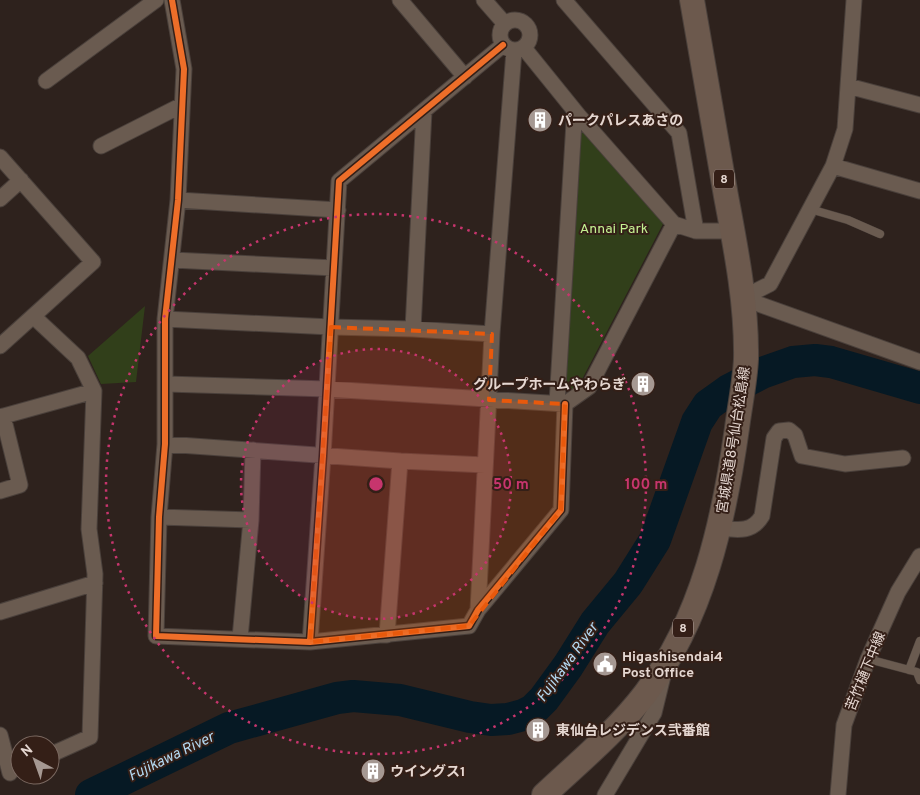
<svg xmlns="http://www.w3.org/2000/svg" width="920" height="795" font-family="Overpass,'Noto Sans JP',sans-serif">
	<style>
		.green { fill: #313f1a }
		.lines { fill: none; stroke-linecap: round; stroke-linejoin: round }
		.river { stroke: #061924; stroke-width: 32 }
		.lane-casing { stroke: #4a403b; stroke-width: 9 }
		.street-casing { stroke: #4a403b; stroke-width: 17 }
		.primary-casing { stroke: #4a403b; stroke-width: 26 }
		.lane { stroke: #6a5b50; stroke-width: 8 }
		.street { stroke: #6a5b50; stroke-width: 15 }
		.primary { stroke: #6c594d; stroke-width: 24 }
		.cycleway-casing { stroke: #341f17; stroke-width: 9 }
		.cycleway { stroke: #ee6e29; stroke-width: 6 }
		.marked { fill: #e8590c; fill-opacity: 0.2; stroke: #e8590c; stroke-width: 4; stroke-dasharray: 10 6; stroke-linejoin: round }
		.ring { fill: none; stroke: #c7356d; stroke-width: 2.5; stroke-dasharray: 2.5 5 }
		.labels { text-anchor: middle; stroke-width: 4; stroke-linejoin: round; paint-order: stroke }
		.shield { fill: #341f17; stroke: #b0a099; stroke-width: 1 }
		.shield-label { font-size: 12px; font-weight: bold; fill: #e5d7d1 }
		.poi-label { font-size: 14px; font-weight: bold; fill: #e5d7d1; stroke: #341f17; text-anchor: start }
		.park-label { font-size: 14px; fill: #c5f192; stroke: #341f17 }
		.street-label { font-size: 14px; fill: #e5d7d1; stroke: #341f17 }
		.water-label { font-size: 15px; font-style: italic; fill: #b3d8f1; stroke: #341f17 }
		.centre { fill: #c7356d; stroke: #341f17; stroke-width: 2.5 }
		.ring-label { font-size: 15px; text-anchor: middle; font-weight: bold; fill: #c7356d; stroke: #341f17; stroke-width: 4; stroke-linejoin: round; paint-order: stroke }
	</style>
	<rect width="100%" height="100%" fill="#2e221d"/>
	<path class="green" d="M582 129 664 222 577 389 562 392 576 130Z
		M145 306 136 382 101 384 88 356Z"/>
	<g class="lines">
		<path class="river" d="M91 795 229 728 337 698 353 696 400 700 470 717 491 720 508 719 523 715 533 710 544 699 568 666 595 623 628 583 655 540 697 422 708 405 729 390 762 373 793 362 815 360 831 362 920 388"/>
		<defs>
			<path id="lane" d="M810 209 848 220 880 234
				M868 659 917 672 920 680
				M909 670 920 641"/>
			<path id="street" d="M172 0 184 69 178 200 165 319V444L159 517 156 636 310 642 469 626 478 610 561 510 565 404
				M400 0 465 77
				M484 0 505 24
				M564 0 679 133 696 231
				M500 35a15 15 0 1 1 30 0a15 15 0 1 1-30 0Z
				M524 48 579 116 674 224 696 231H733
				M46 81 156 0
				M848 86 920 105
				M101 146 182 105
				M0 157 93 262 0 346
				M833 166 920 191
				M0 199 21 180
				M178 200 338 210
				M173 260 334 268
				M742 298 770 284 833 166 845 129 854 0
				M742 298 920 362
				M165 319 331 327 413 329 492 334
				M413 329 424 111
				M166 384 327 389 565 404 589 387 674 224
				M557 403 574 122 579 116
				M0 417 94 391 78 358 33 316
				M165 444 400 461 485 465
				M0 491 20 485 3 416
				M159 517 251 520
				M719 528C737 530 752 533 762 516L774 438 779 431 789 430 795 435 802 456 845 464 903 458
				M478 610 492 334 514 51
				M0 612 95 583
				M387 635 400 461
				M240 638 251 520 253 450
				M310 642 323 456 339 181 503 45
				M0 735 10 773
				M50 755 90 737 95 574 89 529 94 391
				M605 795 654 713 663 676
				M838 795 844 725 868 659 898 592 920 556"/>
			<path id="primary" d="M544 795C578 763 616 732 645 694 703 618 724 520 737 428 740 405 745 381 746 359 747 305 736 249 726 196 715 131 703 65 692 0"/>
		</defs>
		<use href="#lane" class="lane-casing"/>
		<use href="#street" class="street-casing"/>
		<use href="#primary" class="primary-casing"/>
		<use href="#lane" class="lane"/>
		<use href="#street" class="street"/>
		<use href="#primary" class="primary"/>
		<defs>
			<path id="cycleway" d="M172 0 184 69 178 200 165 319V444L159 517 156 636 310 642 469 626 478 610 561 510 565 404
				M310 642 323 456 339 181 503 45"/>
		</defs>
		<use href="#cycleway" class="cycleway-casing"/>
		<use href="#cycleway" class="cycleway"/>
	</g>
	<path class="marked" d="M331 327 492 334 489 400 565 404 561 510 469 626 310 642Z"/>
	<circle cx="376" cy="484" r="135" fill="#c7356d" fill-opacity=".12"/>
	<g class="ring">
		<circle cx="376" cy="484" r="135"/>
		<circle cx="376" cy="484" r="270"/>
	</g>
	<defs>
		<symbol id="building-disc" viewBox="-11 -11 22 22"><circle r="9.5" fill="#a59892" stroke="#341f17"/><path d="M-4-6H4V6H1V3H-1V6H-4ZM-2.5-4.3h1.7v1.8h-1.7ZM.8-4.3h1.7v1.8H.8ZM-2.5-1h1.7V.8h-1.7ZM.8-1h1.7V.8H.8Z" fill="#fff"/></symbol>
		<symbol id="civic-disc" viewBox="-11 -11 22 22"><circle r="9.5" fill="#a59892" stroke="#341f17"/><path d="M-.6-6.5H3V-4.5H.6V-3L4-1V1h2V6H-6V1h2V-1L-.6-3ZM-1.2 2.5V6h2.4V2.5Z" fill="#fff"/></symbol>
	</defs>
	<g fill-rule="evenodd">
		<use href="#building-disc" x="526" y="106" width="28" height="28"/>
		<use href="#building-disc" x="629" y="370" width="28" height="28"/>
		<use href="#civic-disc" x="591" y="650" width="28" height="28"/>
		<use href="#building-disc" x="524" y="716" width="28" height="28"/>
		<use href="#building-disc" x="359" y="757" width="28" height="28"/>
	</g>
	<g class="labels">
		<g class="shield">
			<rect x="714" y="169.5" width="20" height="19" rx="4"/>
			<rect x="673" y="618.5" width="20" height="19" rx="4"/>
		</g>
		<g class="shield-label">
			<text x="724" y="183">8</text>
			<text x="683" y="632">8</text>
		</g>
		<g class="poi-label">
			<text x="558" y="125">パークパレスあさの</text>
			<text x="626" y="389" text-anchor="end">グループホームやわらぎ</text>
			<text x="622" y="661">Higashisendai4<tspan x="622" dy="16">Post Office</tspan></text>
			<text x="556" y="735">東仙台レジデンス弐番館</text>
			<text x="390" y="776">ウイングス1</text>
		</g>
		<g class="park-label">
			<text x="614" y="233">Annai Park</text>
		</g>
		<g class="street-label">
			<text transform="translate(733 440) rotate(-81)" y="5">宮城県道8号仙台松島線</text>
			<text transform="translate(865 671) rotate(-68)" y="5">苦竹樋下中線</text>
		</g>
		<g class="water-label">
			<text transform="translate(567 662) rotate(-54)" y="5">Fujikawa River</text>
			<text transform="translate(171 756) rotate(-26)" y="5">Fujikawa River</text>
		</g>
	</g>
	<circle cx="376" cy="484" r="8" class="centre"/>
	<g class="ring-label">
		<text x="511" y="489">50 m</text>
		<text x="646" y="489">100 m</text>
	</g>
	<g transform="translate(35 760) rotate(319)"><circle r="24" fill="#341f17" stroke="#7b6961"/>
	<path d="M0-4L9 19L0 12L-9 19Z" fill="#a59892"/>
	<text y="-8" font-size="14" font-weight="bold" text-anchor="middle" fill="#e5d7d1">N</text>
	</g>
</svg>
